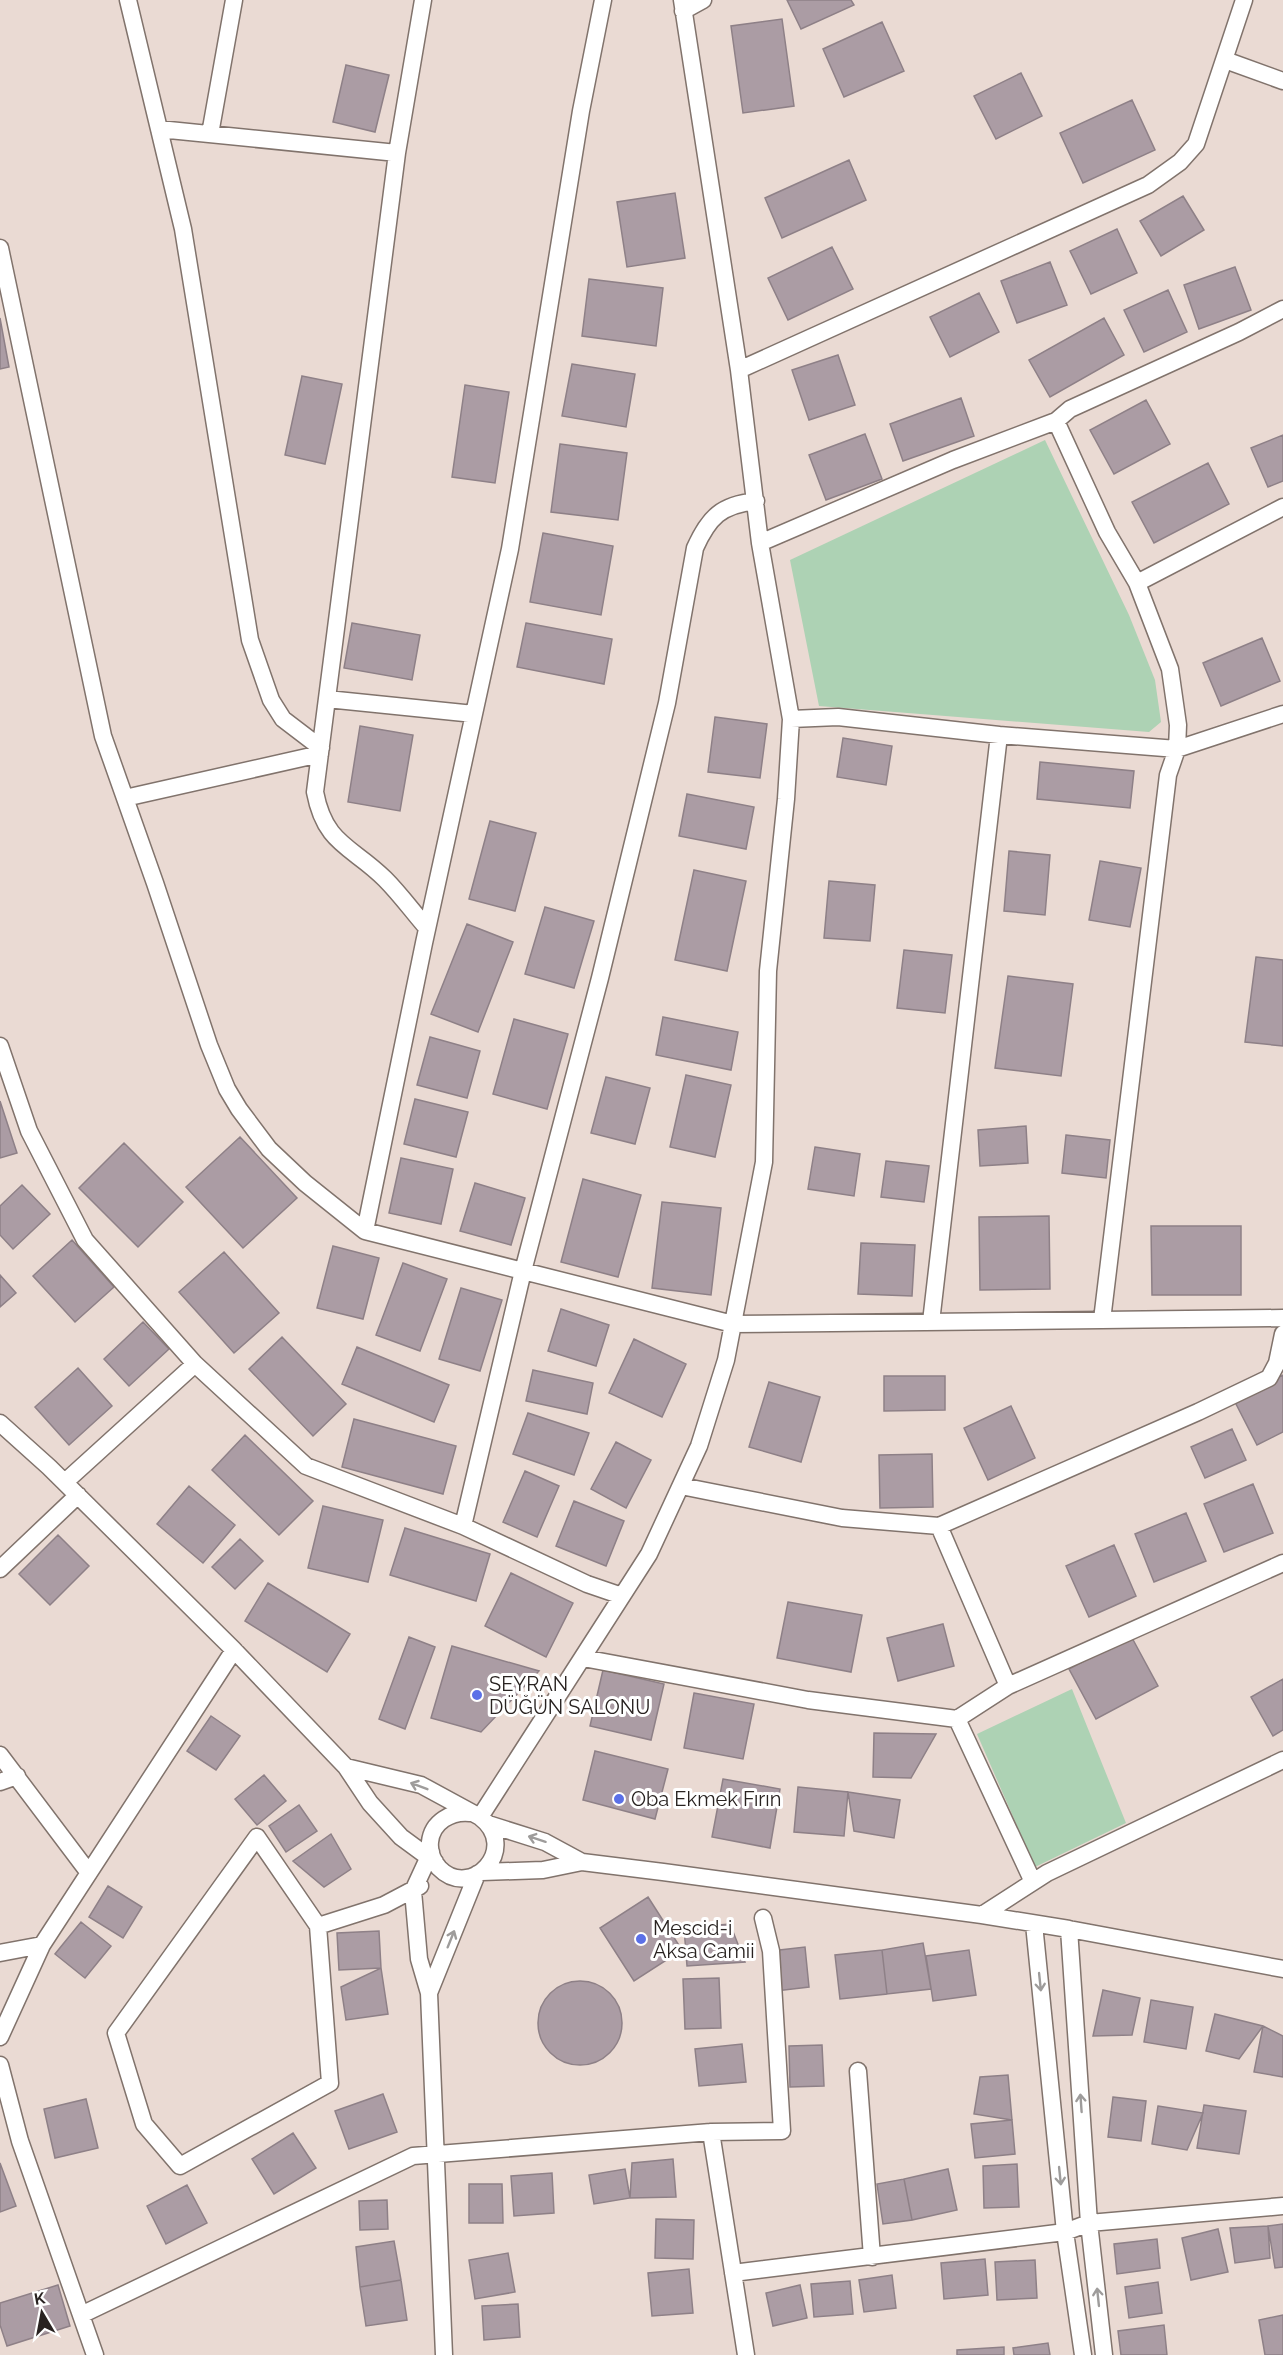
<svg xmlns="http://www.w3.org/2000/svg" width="1283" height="2355" font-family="Raleway,sans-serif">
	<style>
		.green { fill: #add2b4 }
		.building { fill: #ab9ca4; stroke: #8e8087; stroke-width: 1.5 }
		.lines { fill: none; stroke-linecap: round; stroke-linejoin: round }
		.minor-casing { stroke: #81736c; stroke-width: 19 }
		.minor { stroke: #fff; stroke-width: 16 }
		.oneway { stroke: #9e9c9b }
		.poi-dot { fill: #5b70e7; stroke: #fff; stroke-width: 2 }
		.labels { text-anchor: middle; stroke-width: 6; stroke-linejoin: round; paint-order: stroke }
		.poi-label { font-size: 20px; fill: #282220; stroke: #fff; text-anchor: start }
	</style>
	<rect width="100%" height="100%" fill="#eadad3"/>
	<path class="green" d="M1045 440 1129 615 1155 680 1161 722 1149 732 819 706 790 560Z
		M1072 1689 1126 1823 1035 1867 977 1734Z"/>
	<path class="building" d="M787 0H851L854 5 801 29Z
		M782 19 794 106 743 113 731 26Z
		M882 22 904 71 844 97 823 49Z
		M346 65 389 75 375 132 333 122Z
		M1021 73 1042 116 996 139 974 96Z
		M1132 100 1155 150 1083 183 1060 133Z
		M849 160 866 200 782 238 765 198Z
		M675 193 685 258 627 267 617 202Z
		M1183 196 1204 230 1161 256 1140 221Z
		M1117 229 1137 273 1091 294 1070 251Z
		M832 247 853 289 788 320 768 278Z
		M1050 262 1067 305 1017 323 1001 281Z
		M1235 267 1251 310 1199 329 1184 285Z
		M589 279 663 288 656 346 582 336Z
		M1168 290 1187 332 1144 352 1124 310Z
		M979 293 999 332 950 357 930 317Z
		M0 318 9 367 0 369Z
		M1104 318 1124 355 1050 397 1029 360Z
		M838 355 855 405 809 420 792 370Z
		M572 364 635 374 626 427 562 416Z
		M302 376 342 384 325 464 285 455Z
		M465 385 509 392 495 483 452 477Z
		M961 398 974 436 903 461 890 424Z
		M1146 400 1170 444 1114 474 1090 430Z
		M865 434 882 479 826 500 809 455Z
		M1283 435V481L1268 487 1251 448Z
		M560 444 627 453 618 520 551 512Z
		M1208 463 1229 504 1154 543 1132 502Z
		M543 533 613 546 601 615 530 602Z
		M352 623 420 635 412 680 344 668Z
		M526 623 612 639 604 684 517 667Z
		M1262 638 1280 681 1221 706 1203 663Z
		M715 717 767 724 760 778 708 772Z
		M360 726 413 735 400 811 348 802Z
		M843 738 892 746 886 785 837 777Z
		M1040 762 1134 771 1130 808 1037 799Z
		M687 794 754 807 746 849 679 836Z
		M490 821 536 833 515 911 469 899Z
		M1009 851 1050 855 1045 915 1004 911Z
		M1100 861 1141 868 1130 927 1089 920Z
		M694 870 746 881 727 971 675 960Z
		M829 881 875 885 870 941 824 938Z
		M545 907 594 921 574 988 525 974Z
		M467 924 513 942 478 1032 431 1014Z
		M904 950 952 955 945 1013 897 1008Z
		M1256 957 1283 960V1046L1245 1042Z
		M1008 976 1073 984 1061 1076 995 1068Z
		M663 1017 738 1032 731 1070 656 1055Z
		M514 1019 568 1034 547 1109 493 1094Z
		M430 1037 480 1051 467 1098 417 1085Z
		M686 1075 731 1085 715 1157 670 1147Z
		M606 1077 650 1088 635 1144 591 1133Z
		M415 1099 468 1112 456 1157 404 1144Z
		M0 1101 17 1153 0 1158Z
		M1026 1126 1028 1163 980 1166 978 1130Z
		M1066 1135 1110 1140 1106 1178 1062 1173Z
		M240 1137 297 1198 243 1248 186 1187Z
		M124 1143 183 1202 138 1247 79 1188Z
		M815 1147 860 1154 854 1196 808 1189Z
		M401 1158 453 1169 441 1224 389 1213Z
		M886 1161 929 1166 924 1202 881 1197Z
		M583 1179 641 1195 618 1277 561 1262Z
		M475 1183 525 1198 511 1245 460 1231Z
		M22 1185 50 1214 13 1249 0 1235V1206Z
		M662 1202 721 1208 711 1295 652 1288Z
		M1049 1216 1050 1289 980 1290 979 1217Z
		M1151 1226H1241V1295H1152Z
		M72 1240 114 1287 75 1322 33 1276Z
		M861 1243 915 1245 912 1296 858 1294Z
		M333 1246 379 1258 363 1319 317 1308Z
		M224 1252 279 1313 234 1353 179 1292Z
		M403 1263 447 1279 420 1351 376 1335Z
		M0 1275 16 1293 0 1307Z
		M461 1288 502 1300 480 1371 439 1359Z
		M561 1309 609 1325 596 1366 548 1351Z
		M143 1322 169 1349 129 1386 104 1359Z
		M282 1337 346 1404 313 1436 249 1369Z
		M634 1339 686 1364 662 1417 609 1393Z
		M357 1347 449 1385 434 1422 342 1384Z
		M78 1368 112 1406 69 1445 35 1407Z
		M533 1370 593 1383 587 1414 526 1401Z
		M1283 1375V1432L1257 1445 1234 1400Z
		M884 1376H945V1410L884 1411Z
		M769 1382 820 1397 801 1462 749 1447Z
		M1011 1406 1035 1458 988 1480 964 1428Z
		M528 1413 589 1433 574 1475 513 1454Z
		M354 1419 456 1446 443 1494 342 1467Z
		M1232 1429 1246 1460 1205 1478 1191 1447Z
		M245 1435 313 1501 279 1535 212 1470Z
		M616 1442 651 1460 626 1508 591 1489Z
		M932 1454 933 1507 880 1508 879 1455Z
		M525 1471 559 1486 537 1537 503 1522Z
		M1253 1484 1273 1533 1224 1552 1204 1504Z
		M189 1486 235 1525 203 1563 157 1524Z
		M574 1501 624 1521 606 1566 556 1546Z
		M323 1506 383 1520 368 1582 308 1568Z
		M1186 1513 1206 1561 1154 1582 1135 1534Z
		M405 1528 490 1554 476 1601 390 1575Z
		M58 1535 89 1566 50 1605 19 1574Z
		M240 1539 263 1561 235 1589 212 1567Z
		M1114 1545 1136 1596 1089 1617 1066 1566Z
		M511 1573 573 1603 546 1657 485 1626Z
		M268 1583 350 1634 327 1672 245 1621Z
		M788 1602 862 1615 851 1672 777 1658Z
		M943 1624 954 1666 898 1681 887 1638Z
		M1131 1636 1158 1686 1096 1719 1069 1669Z
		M409 1637 435 1647 405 1729 379 1719Z
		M452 1646 539 1671 481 1732 431 1718Z
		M603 1670 664 1684 651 1740 590 1726Z
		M1283 1679V1730L1273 1736 1251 1697Z
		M694 1693 754 1704 743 1759 684 1748Z
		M211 1716 240 1736 216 1770 187 1751Z
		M874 1733 936 1734 911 1778 873 1777Z
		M595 1751 668 1769 655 1819 583 1800Z
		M264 1775 286 1801 257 1825 235 1799Z
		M723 1779 780 1789 770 1848 712 1837Z
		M798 1787 848 1792 844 1836 794 1832Z
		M848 1792 900 1800 894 1838 854 1831Z
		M299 1805 317 1831 286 1852 269 1826Z
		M331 1834 351 1869 324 1887 293 1861Z
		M108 1886 142 1907 123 1938 89 1917Z
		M648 1897 682 1950 634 1981 600 1928Z
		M81 1922 111 1946 85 1978 55 1954Z
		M730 1924 745 1962 687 1966 684 1928Z
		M379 1931 381 1968 339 1970 337 1933Z
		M923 1943 931 1989 887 1994 882 1950Z
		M805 1947 809 1987 776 1991 771 1951Z
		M882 1950 887 1994 840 1999 835 1955Z
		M969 1950 976 1995 933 2001 926 1956Z
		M381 1968 388 2014 346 2020 341 1987Z
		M719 1978 721 2028 685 2029 683 1979Z
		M538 2023a42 42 0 1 1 84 0a42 42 0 1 1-84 0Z
		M1103 1990 1140 1998 1132 2035 1093 2036Z
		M1151 2000 1193 2007 1186 2049 1144 2042Z
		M1215 2014 1263 2026 1239 2059 1206 2051Z
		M1263 2026 1283 2036V2077L1254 2072Z
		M742 2044 746 2082 699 2086 695 2049Z
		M822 2045 824 2086 790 2087 789 2046Z
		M1008 2075 1012 2120 974 2114 980 2077Z
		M383 2094 397 2132 349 2149 335 2111Z
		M1113 2097 1146 2101 1141 2141 1108 2137Z
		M86 2099 98 2148 55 2158 44 2109Z
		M1204 2105 1246 2111 1239 2154 1197 2148Z
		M1158 2106 1203 2113 1187 2150 1152 2144Z
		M1012 2120 1015 2154 975 2158 971 2124Z
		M293 2133 316 2168 274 2194 252 2159Z
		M673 2159 676 2197 630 2198 632 2163Z
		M0 2163 16 2206 0 2212Z
		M1017 2164 1019 2207 984 2208 983 2166Z
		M625 2169 630 2198 594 2204 589 2175Z
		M948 2169 957 2210 912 2220 904 2179Z
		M552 2173 554 2213 514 2216 511 2176Z
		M904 2179 912 2220 883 2224 877 2184Z
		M469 2184H502L503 2223H469Z
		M187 2185 207 2223 166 2244 147 2206Z
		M387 2200 388 2229 360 2230 359 2201Z
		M656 2219 694 2220 693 2259 655 2258Z
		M1283 2224V2267L1275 2268 1268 2226Z
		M1268 2226 1270 2258 1235 2263 1230 2228Z
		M1218 2229 1228 2272 1191 2280 1182 2238Z
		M1157 2239 1160 2268 1117 2274 1114 2244Z
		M394 2241 401 2280 360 2287 356 2247Z
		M508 2253 515 2292 475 2299 469 2260Z
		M985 2259 988 2295 944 2299 941 2263Z
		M1035 2260 1037 2298 997 2300 995 2262Z
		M689 2269 693 2313 652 2316 648 2273Z
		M892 2275 896 2308 864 2312 859 2280Z
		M401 2280 407 2320 366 2326 360 2287Z
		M850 2281 853 2314 814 2317 811 2284Z
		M1158 2282 1162 2313 1129 2318 1125 2287Z
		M58 2285 70 2326 7 2346 0 2325V2303Z
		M800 2285 807 2318 773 2326 766 2293Z
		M518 2304 520 2337 484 2340 482 2306Z
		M1283 2315V2355H1265L1259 2320Z
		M1164 2325 1167 2355H1121L1118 2331Z
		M1048 2343 1050 2355H1014L1013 2348Z
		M1004 2347V2355H957V2350Z"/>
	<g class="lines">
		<defs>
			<path id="minor" d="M128 0 183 229 250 640 271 700 283 719 321 748
				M423 0 397 153 315 792C325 845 352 846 385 879 400 894 413 912 427 928
				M603 0 581 111 510 549 424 943 365 1231 733 1324 1283 1318
				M683 11 703 0
				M1225 60 1283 81
				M159 129 397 153
				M210 134 234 0
				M0 248 103 736 155 883 209 1045 227 1089 239 1109 269 1149 305 1183 365 1231
				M739 370 1148 185 1180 162 1196 144 1244 0
				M1056 421 1107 532 1137 583 1170 669 1178 725 1177 749 1168 775 1102 1320
				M760 543 953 460 1056 421 1070 409 1239 332 1283 309
				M1137 583 1283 507
				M327 699 474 714
				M791 719 838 717 999 735 1177 749 1283 714
				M125 798 320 754
				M0 1046 29 1131 85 1240 195 1364 306 1466 463 1526 587 1584 622 1596
				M931 1322 999 735
				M0 1423 49 1467 234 1650 346 1767 370 1803 401 1837 435 1862
				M65 1482 195 1364
				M681 1486 842 1518 939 1526 1198 1412 1269 1378 1277 1363 1283 1334
				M463 1526 523 1271 600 978 667 703 695 548C709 517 721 505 756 501
				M939 1526 1008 1686
				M0 1569 78 1495
				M583 1658 808 1700 957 1719 1008 1686 1283 1563
				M957 1719 1033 1882
				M0 1755 89 1873
				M346 1767 421 1785 480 1817C521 1848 471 1901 439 1868 433 1861 429 1852 430 1842 432 1822 451 1811 470 1813
				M0 1782 17 1776
				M480 1817 649 1554 699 1446 726 1360 764 1162 768 971 786 799 791 719 760 543 739 370 682 0
				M488 1824 545 1842 582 1862
				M257 1837 318 1926 330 2083 180 2166 144 2124 116 2033Z
				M431 1852 413 1891 419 1959 429 1993 444 2355
				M482 1872 543 1870 582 1862 663 1872 982 1915 1069 1929 1283 1969
				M982 1915 1047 1873 1283 1760
				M1034 1924 1065 2232 1083 2355
				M318 1926 384 1905 420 1886
				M1069 1929 1089 2223 1104 2355
				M0 1953 42 1945
				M429 1993 477 1874
				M0 2037 42 1945 234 1650
				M0 2065 20 2141 95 2355
				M858 2071 872 2257
				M711 2132 746 2355
				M733 2273 1065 2232 1089 2223 1283 2206
				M81 2315 413 2156 711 2132 782 2131 771 1951 763 1918"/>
		</defs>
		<use href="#minor" class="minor-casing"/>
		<use href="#minor" class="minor"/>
	</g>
	<defs><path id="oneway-shaft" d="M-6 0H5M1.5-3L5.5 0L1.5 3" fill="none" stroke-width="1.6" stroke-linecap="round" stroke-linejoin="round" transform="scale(1.5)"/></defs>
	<g class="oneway">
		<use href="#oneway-shaft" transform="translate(419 1786) rotate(-159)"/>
		<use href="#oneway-shaft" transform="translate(537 1839) rotate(-162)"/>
		<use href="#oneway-shaft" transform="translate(451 1939) rotate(-68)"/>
		<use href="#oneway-shaft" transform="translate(1040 1982) rotate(84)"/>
		<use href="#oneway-shaft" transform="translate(1081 2103) rotate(-94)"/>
		<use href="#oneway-shaft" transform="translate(1060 2176) rotate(84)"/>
		<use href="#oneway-shaft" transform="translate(1098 2297) rotate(-96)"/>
	</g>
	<g class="poi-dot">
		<circle cx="477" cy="1695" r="6"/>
		<circle cx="619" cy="1799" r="6"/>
		<circle cx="641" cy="1939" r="6"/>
	</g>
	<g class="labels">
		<g class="poi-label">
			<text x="489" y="1691">SEYRAN<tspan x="489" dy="23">DÜĞÜN SALONU</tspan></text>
			<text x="631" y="1806">Oba Ekmek Fırın</text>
			<text x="653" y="1935">Mescid-i<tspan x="653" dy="23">Aksa Camii</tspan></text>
		</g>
	</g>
	<g transform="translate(42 2313) rotate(350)" stroke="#ffffff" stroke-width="4.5" paint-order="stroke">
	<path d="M0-4.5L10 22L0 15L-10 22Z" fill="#282220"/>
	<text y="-9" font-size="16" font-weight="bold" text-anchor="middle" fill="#282220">K</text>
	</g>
</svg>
